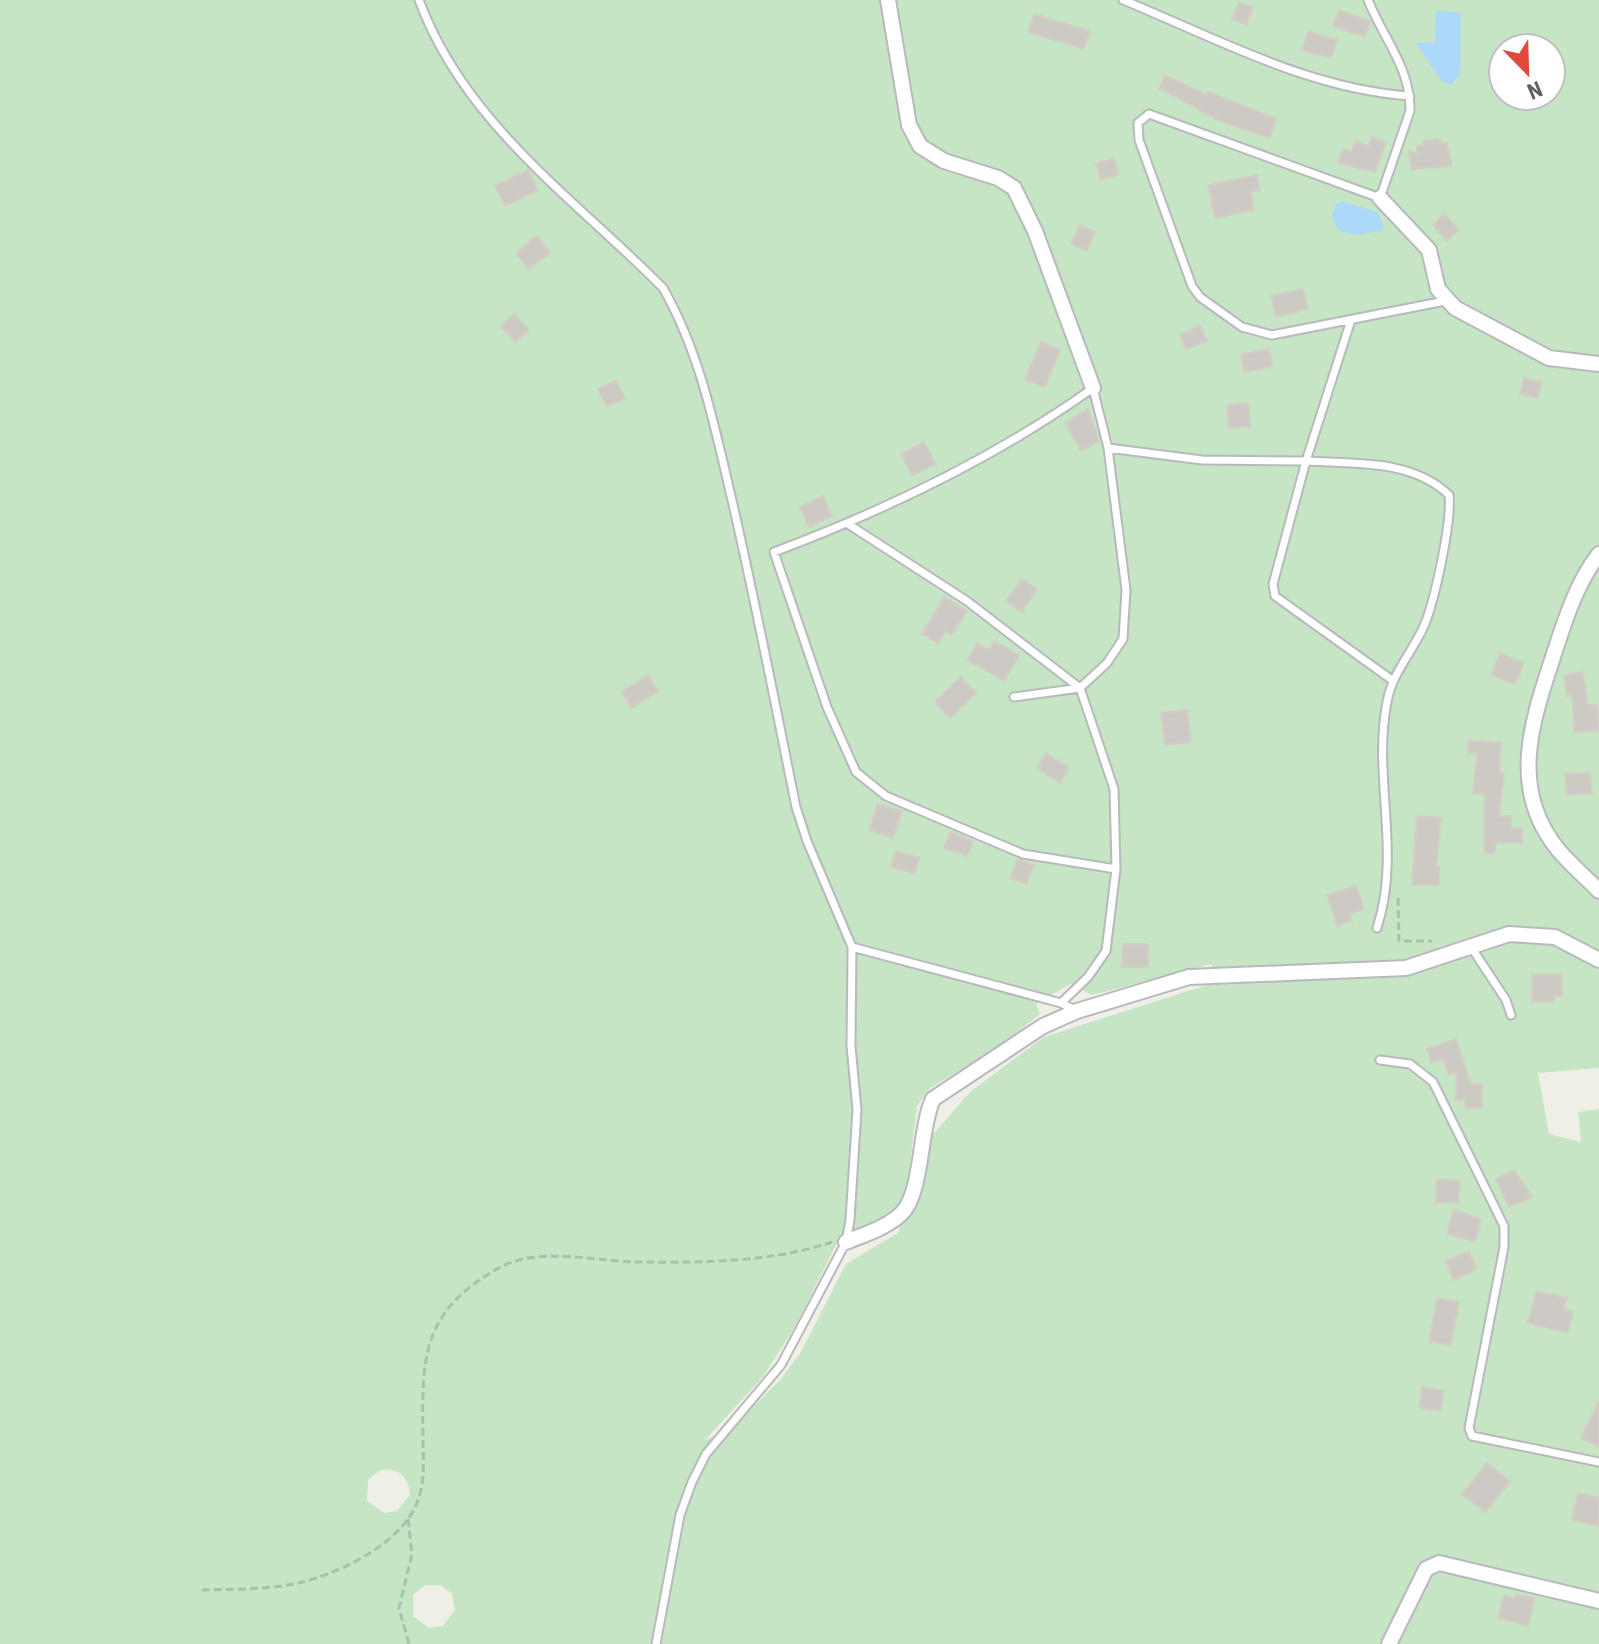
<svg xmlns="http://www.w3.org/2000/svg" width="1599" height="1644" font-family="'Roboto Condensed',sans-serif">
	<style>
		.green { fill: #c5e5c5; fill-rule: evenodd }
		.water { fill: #acd8fa }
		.building { fill: #cdcac6; stroke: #d4cfc5; stroke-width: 2 }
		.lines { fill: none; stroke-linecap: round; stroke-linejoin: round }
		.service-casing { stroke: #b7b9bc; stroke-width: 11 }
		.minor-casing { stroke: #b7b9bc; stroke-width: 18 }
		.path { stroke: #9ec6aa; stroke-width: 3; stroke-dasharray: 8 4; stroke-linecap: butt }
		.service { stroke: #fff; stroke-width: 7 }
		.minor { stroke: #fff; stroke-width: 14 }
	</style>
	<rect width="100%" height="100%" fill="#efeee7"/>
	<path class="green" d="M0 0H1599V1068L1538 1073 1549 1134 1581 1142 1578 1112 1599 1109V1644H0ZM1503 48H1551V96H1503ZM1212 964 1207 985 1044 1037 970 1092 930 1138 898 1233 846 1264 801 1352 781 1379 730 1430 705 1440 762 1378 795 1327 841 1235 887 1217 898 1208 907 1188 917 1106 930 1088 996 1049 1040 1014 1036 1004 1070 984 1092 995ZM380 1470C398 1467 409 1476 410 1495L397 1511 384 1513 367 1501 368 1480ZM425 1585H441L452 1594 455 1610 443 1626 429 1628 413 1616V1595Z"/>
	<path class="water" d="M1436 10 1461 13 1460 75 1450 85 1440 79 1416 43 1435 42Z
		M1342 201 1377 212 1384 227 1381 231 1355 235 1339 231 1332 218 1335 205Z"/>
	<path class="building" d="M1239 2 1253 8 1246 25 1232 19Z
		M1339 10 1371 21 1365 37 1333 26Z
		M1034 14 1090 31 1084 49 1028 32Z
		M1308 31 1337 40 1331 58 1302 50Z
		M1165 75 1207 95 1209 92 1276 119 1270 138 1220 121 1159 88Z
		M1372 137 1386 142 1375 172 1338 163 1343 149 1351 152 1355 141 1368 146Z
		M1440 139V143H1447L1452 166 1411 169 1409 151 1417 153V146L1423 145V140Z
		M1114 158 1119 174 1101 180 1096 164Z
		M528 170 538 190 505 206 495 186Z
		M1257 175 1260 190 1251 192 1254 210 1215 218 1208 185Z
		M1444 214 1459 229 1447 241 1433 225Z
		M1080 225 1095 232 1086 251 1071 244Z
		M536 236 550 252 529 269 516 253Z
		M1303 289 1308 309 1276 317 1271 296Z
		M514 314 529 330 515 342 501 326Z
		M1200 326 1207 341 1186 349 1180 335Z
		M1041 342 1060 350 1045 387 1025 380Z
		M1269 349 1273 366 1244 372 1241 354Z
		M1524 378 1542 382 1538 398 1520 394Z
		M616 380 625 398 607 407 598 389Z
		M1248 403 1250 427 1229 428 1227 405Z
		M1088 409 1099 441 1081 451 1065 423Z
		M924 442 936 464 912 476 901 454Z
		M823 496 832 516 809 527 800 507Z
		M1022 579 1037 589 1022 612 1006 602Z
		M944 597 967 611 952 635 945 631 938 643 922 634Z
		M994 641 1019 655 1004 681 968 660 977 643 989 650Z
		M1500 653 1524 663 1515 684 1491 675Z
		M1583 672 1588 705H1597L1599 731 1575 732 1572 695 1567 696 1564 675Z
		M648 675 658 691 632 708 622 692Z
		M961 677 976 693 950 718 935 702Z
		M1187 710 1191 742 1165 745 1161 713Z
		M1469 740 1501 743 1499 772 1504 773 1499 816H1511V828H1522V843H1496L1494 854 1484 853 1485 794 1473 793 1477 754 1468 753Z
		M1046 753 1069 768 1060 783 1037 768Z
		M1590 772 1592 793 1567 795 1565 774Z
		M878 804 902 811 893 838 869 830Z
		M1417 816 1441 818 1436 867H1439V885H1412Z
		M950 832 973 841 967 856 944 848Z
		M895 851 919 858 915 874 891 867Z
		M1018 859 1034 865 1026 884 1010 878Z
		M1356 886 1364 909 1349 914 1352 921 1337 926 1327 895Z
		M1123 944H1148V967H1122Z
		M1532 974H1562V996H1554V1002H1532Z
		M1456 1039 1471 1084H1482V1108H1465V1100H1456V1072L1448 1075 1443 1059 1431 1063 1427 1049Z
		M1514 1170 1532 1197 1509 1207 1496 1179Z
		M1437 1179 1460 1181 1458 1203 1436 1202Z
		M1454 1209 1481 1220 1475 1242 1447 1234Z
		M1469 1251 1477 1269 1454 1280 1446 1261Z
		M1536 1291 1567 1298 1564 1309 1573 1311 1568 1333 1528 1323Z
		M1437 1298 1459 1302 1451 1345 1429 1342Z
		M1422 1387 1444 1391 1441 1411 1419 1408Z
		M1599 1401V1447L1581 1438Z
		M1487 1463 1510 1482 1485 1512 1462 1494Z
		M1578 1493 1599 1498V1526L1572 1520Z
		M1516 1594 1535 1598 1528 1626 1498 1618 1504 1595 1515 1598Z"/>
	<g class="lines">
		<defs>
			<path id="service" d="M419 0C465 124 574 198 663 288 700 353 714 424 731 496 755 599 775 703 796 807L807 841 852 947 851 1046 857 1110 850 1220 846 1242 781 1365 706 1454 692 1482 680 1515 656 1644
				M1123 0C1216 38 1308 89 1410 96
				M1368 0C1383 38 1411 68 1410 111L1380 198 1149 114 1138 123 1139 140 1192 286 1200 297 1242 327 1272 335 1445 301
				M1108 448 1202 460 1306 461 1351 320
				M848 524 967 601 1080 688
				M1014 697 1080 688
				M1377 928C1402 851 1372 777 1387 702 1392 673 1412 653 1424 626 1435 600 1452 521 1449 495 1412 459 1354 464 1306 461L1273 584 1275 596 1392 680
				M852 947 1061 1003 1075 1010
				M1471 947 1506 1000 1511 1015
				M1061 1003 1088 977 1106 951 1116 869 1114 789 1080 688 1107 663 1123 639 1126 590 1108 448 1093 388C995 458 886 510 774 552L827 707 856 772 886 796 1023 854 1116 869
				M1380 1060 1410 1064 1433 1082 1504 1226V1247L1469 1428 1472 1436 1599 1462"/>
			<path id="minor" d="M888 0 909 125 920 146 944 161 998 178 1014 188 1035 231 1093 388
				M1380 198 1429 250 1438 289 1455 308 1549 358 1599 364
				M1599 554C1576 583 1563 626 1552 660 1531 724 1510 788 1556 847 1568 863 1585 876 1599 891
				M846 1242C865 1234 886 1228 901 1214 923 1193 919 1129 933 1099L1043 1026 1077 1011 1189 977 1406 968 1509 934 1555 937 1599 960
				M1389 1644 1426 1569 1439 1563 1599 1601"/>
		</defs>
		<use href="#service" class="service-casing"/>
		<use href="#minor" class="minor-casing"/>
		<path class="path" d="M1398 898 1399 941H1432
			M408 1519 412 1554 399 1608 409 1644
			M202 1590C233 1589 267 1590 298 1583 342 1573 408 1541 420 1494 425 1476 423 1457 423 1439 422 1360 420 1313 497 1269 537 1245 596 1262 640 1262 702 1263 773 1262 832 1242"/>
		<use href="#service" class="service"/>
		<use href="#minor" class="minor"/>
	</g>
	<g transform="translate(1527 72) rotate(157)"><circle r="38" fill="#ffffff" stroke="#bfc0c2" stroke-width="2"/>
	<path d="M0-6L14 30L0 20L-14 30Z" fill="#e04a3c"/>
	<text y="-12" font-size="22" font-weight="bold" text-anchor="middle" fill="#5e6266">N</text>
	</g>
</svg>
